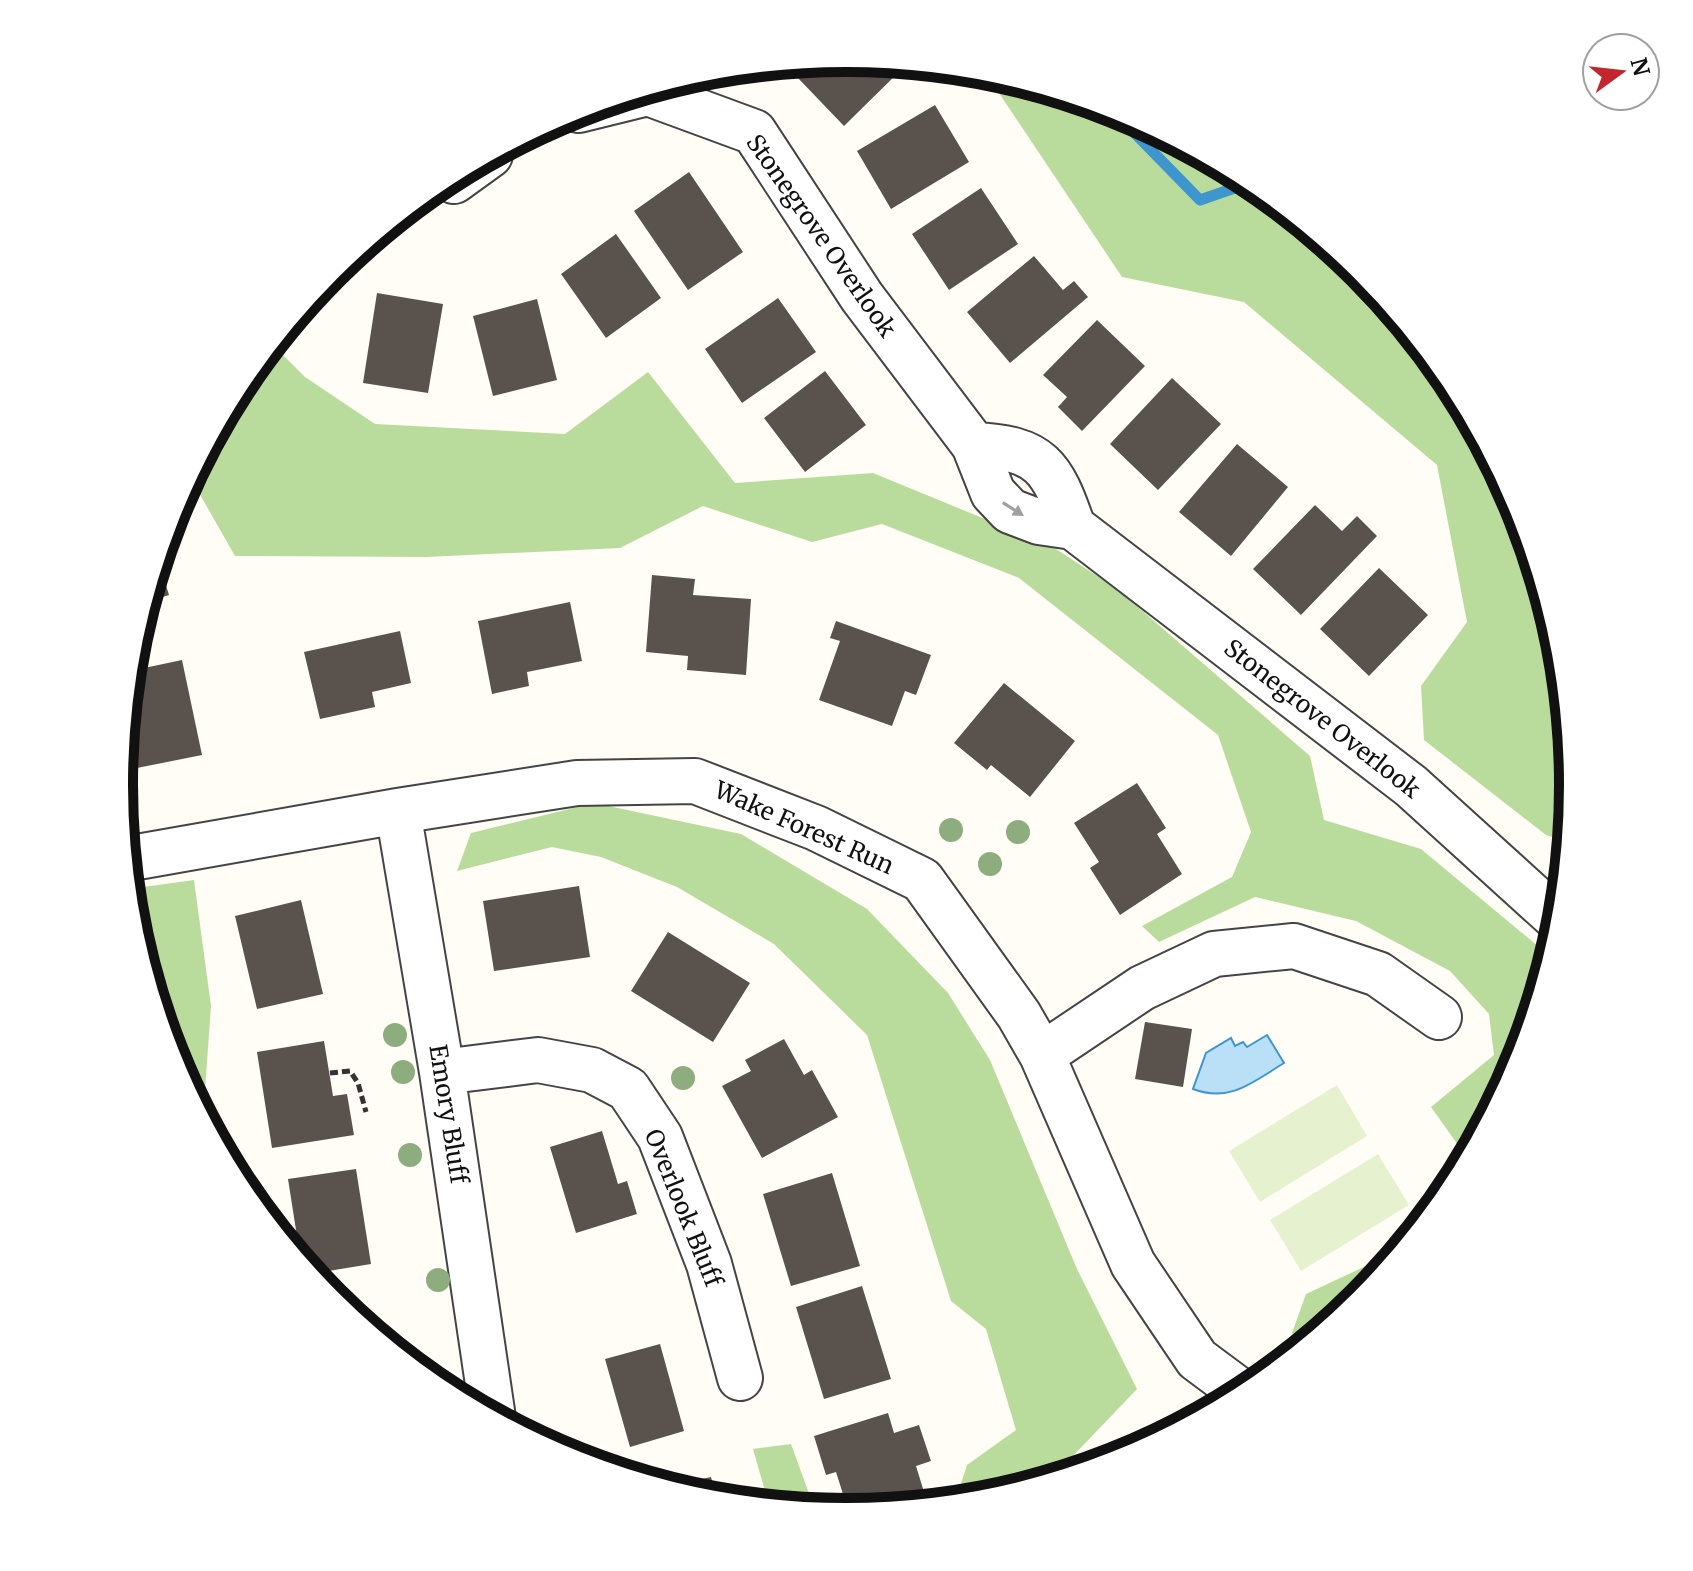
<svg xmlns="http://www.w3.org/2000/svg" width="1693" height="1571" font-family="Merriweather,serif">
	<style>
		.forest { fill: #b9dc9c }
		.pitch { fill: #e6f2cf }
		.water { fill: #b9e0f7; stroke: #3f96cf; stroke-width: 2 }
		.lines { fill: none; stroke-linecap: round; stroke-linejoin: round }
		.stream { stroke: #3f96cf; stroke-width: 11 }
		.building { fill: #5a524d }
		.minor-casing { stroke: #444; stroke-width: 48 }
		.path { stroke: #333; stroke-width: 5; stroke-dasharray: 8 4; stroke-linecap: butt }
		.minor { stroke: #fff; stroke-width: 44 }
		.tree { fill: #8dad7f }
		.oneway { fill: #a0a0a0 }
		.labels { text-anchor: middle; stroke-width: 8; stroke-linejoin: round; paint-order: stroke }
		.street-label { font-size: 24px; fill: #111; stroke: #fff }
		.rim { fill: none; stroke: #111; stroke-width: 10 }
	</style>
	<rect width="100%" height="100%" fill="#fffdf5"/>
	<path class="forest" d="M985 72 1125 114 1251 181 1361 271 1452 382 1519 508 1560 644 1574 786 1568 842 1546 835 1424 740 1421 686 1467 622 1437 465 1244 302 1122 277Z
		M272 344 305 377 375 424 565 434 648 372 735 483 873 473 1053 547 1117 589 1310 756 1324 820 1421 849 1551 957 1518 1064 1468 1159 1431 1107 1494 1055 1489 1014 1450 971 1356 921 1255 897 1159 942 1142 926 1232 877 1251 832 1218 735 1019 578 882 524 812 542 703 506 620 548 426 557 235 556 190 477 242 381Z
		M594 803 741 834 867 909 948 993 990 1060 1077 1269 1137 1389 1049 1481 988 1499 955 1502 967 1465 1016 1430 986 1329 951 1301 867 1035 774 944 677 887 601 857 552 847 457 871 471 833Z
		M194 880 211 1006 203 1118 174 1063 149 981 137 927 133 926 129 889Z
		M1433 1212 1361 1300 1307 1344 1292 1333 1306 1294 1383 1258Z
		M791 1444 815 1510 769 1505 753 1449Z"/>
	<path class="pitch" d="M1337 1085 1367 1136 1260 1202 1229 1151Z
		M1378 1154 1409 1205 1301 1271 1270 1220Z"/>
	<path class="water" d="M1267 1035 1284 1063C1253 1082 1230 1103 1193 1089L1206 1053 1231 1038 1235 1046 1243 1042 1247 1047Z"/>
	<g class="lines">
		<path class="stream" d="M1111 109 1200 200 1252 182"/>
	</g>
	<path class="building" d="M847 58 907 64 844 126 797 77 813 61Z
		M935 105 969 162 891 209 857 151Z
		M689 172 743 252 688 290 634 211Z
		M981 188 1018 244 949 290 912 234Z
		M616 234 661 298 606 338 561 274Z
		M1034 256 1063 290 1074 281 1088 297 1010 363 967 312Z
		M333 270 337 285 316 291 332 271Z
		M377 293 443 304 428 393 363 383Z
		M778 298 816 352 742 403 705 349Z
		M537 299 557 380 493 396 473 316Z
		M1097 320 1145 366 1082 431 1058 407 1067 397 1043 375Z
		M825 371 866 425 805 472 764 418Z
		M1172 378 1221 424 1158 490 1110 444Z
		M1237 444 1288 487 1231 556 1179 512Z
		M1315 505 1342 531 1357 516 1377 536 1301 615 1253 569Z
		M158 560 169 595 146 602Z
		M1379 568 1428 615 1369 676 1320 629Z
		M652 575 695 579 693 595 751 599 746 675 687 670 688 656 646 652Z
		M570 602 582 661 527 672 529 686 492 694 478 621Z
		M836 621 931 655 916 695 905 691 892 726 819 700 840 641 830 638Z
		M400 631 411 683 372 692 375 707 320 719 304 652Z
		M182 660 202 755 132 769 124 733 130 671Z
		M1004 683 1075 741 1030 797 991 765 987 770 954 743Z
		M1137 783 1166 828 1157 834 1182 874 1120 915 1090 868 1099 862 1074 823Z
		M579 886 590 957 494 971 483 901Z
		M301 900 323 994 257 1009 235 916Z
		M668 932 750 983 713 1042 631 991Z
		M1145 1022 1192 1029 1183 1087 1135 1079Z
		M784 1039 804 1075 812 1070 838 1117 762 1158 722 1086 751 1071 745 1060Z
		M324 1041 333 1096 347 1094 354 1135 272 1148 257 1052Z
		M602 1131 618 1184 627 1181 637 1214 576 1233 550 1147Z
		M356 1169 371 1264 310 1274 301 1262 288 1179Z
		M832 1173 860 1266 791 1286 763 1194Z
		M862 1286 891 1379 824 1399 796 1307Z
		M370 1309 372 1332 346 1311Z
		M660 1344 684 1431 630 1447 605 1359Z
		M888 1413 894 1433 919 1425 931 1461 916 1466 928 1505 849 1513 836 1472 826 1475 814 1436Z
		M711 1477 717 1500 666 1487Z"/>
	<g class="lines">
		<defs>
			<path id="minor" d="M579 110 648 93 754 132 862 297 974 445 993 493 1010 511 1039 522 1073 527C1052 466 1041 448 974 445
				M454 181 490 155
				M1073 527 1411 786 1561 922
				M398 811 442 1072 493 1418
				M126 859 398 811 577 783 695 781 816 828 922 880 1019 1015 1042 1055 1133 1264 1197 1359 1244 1394
				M1042 1055 1142 988 1214 954 1294 946 1378 974 1439 1017
				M442 1072 538 1060 592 1070 628 1089 660 1137 709 1264 740 1378"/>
		</defs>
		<use href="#minor" class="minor-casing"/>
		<path class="path" d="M330 1073 350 1071 358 1083 366 1112"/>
		<use href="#minor" class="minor"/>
	</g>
	<g class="tree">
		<circle cx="951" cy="830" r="12"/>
		<circle cx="1018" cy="832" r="12"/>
		<circle cx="990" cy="864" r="12"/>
		<circle cx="395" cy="1035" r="12"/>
		<circle cx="403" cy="1072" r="12"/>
		<circle cx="683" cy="1078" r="12"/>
		<circle cx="410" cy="1155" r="12"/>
		<circle cx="438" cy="1280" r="12"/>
	</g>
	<defs><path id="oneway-solid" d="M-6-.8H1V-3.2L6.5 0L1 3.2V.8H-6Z" transform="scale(2)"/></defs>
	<use class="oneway" href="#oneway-solid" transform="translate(1013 509) rotate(32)"/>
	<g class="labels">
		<g class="street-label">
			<text transform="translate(821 236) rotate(55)" y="8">Stonegrove Overlook</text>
			<text transform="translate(1322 719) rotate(38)" y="8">Stonegrove Overlook</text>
			<text transform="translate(804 828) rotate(24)" y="8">Wake Forest Run</text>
			<text transform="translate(448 1114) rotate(81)" y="8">Emory Bluff</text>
			<text transform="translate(683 1208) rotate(68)" y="8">Overlook Bluff</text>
		</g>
	</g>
	<path d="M0 0H1693V1571H0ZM133 785a713 713 0 1 1 1426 0a713 713 0 1 1-1426 0Z" fill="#fff" fill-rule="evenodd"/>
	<path class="rim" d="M133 785a713 713 0 1 1 1426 0a713 713 0 1 1-1426 0Z"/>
	<g transform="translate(1621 72) rotate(75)"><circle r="38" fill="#ffffff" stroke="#a0a0a0" stroke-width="2"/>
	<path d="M0-6L14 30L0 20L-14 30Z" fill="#c4262e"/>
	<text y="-12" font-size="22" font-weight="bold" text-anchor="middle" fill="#111111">N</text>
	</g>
</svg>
